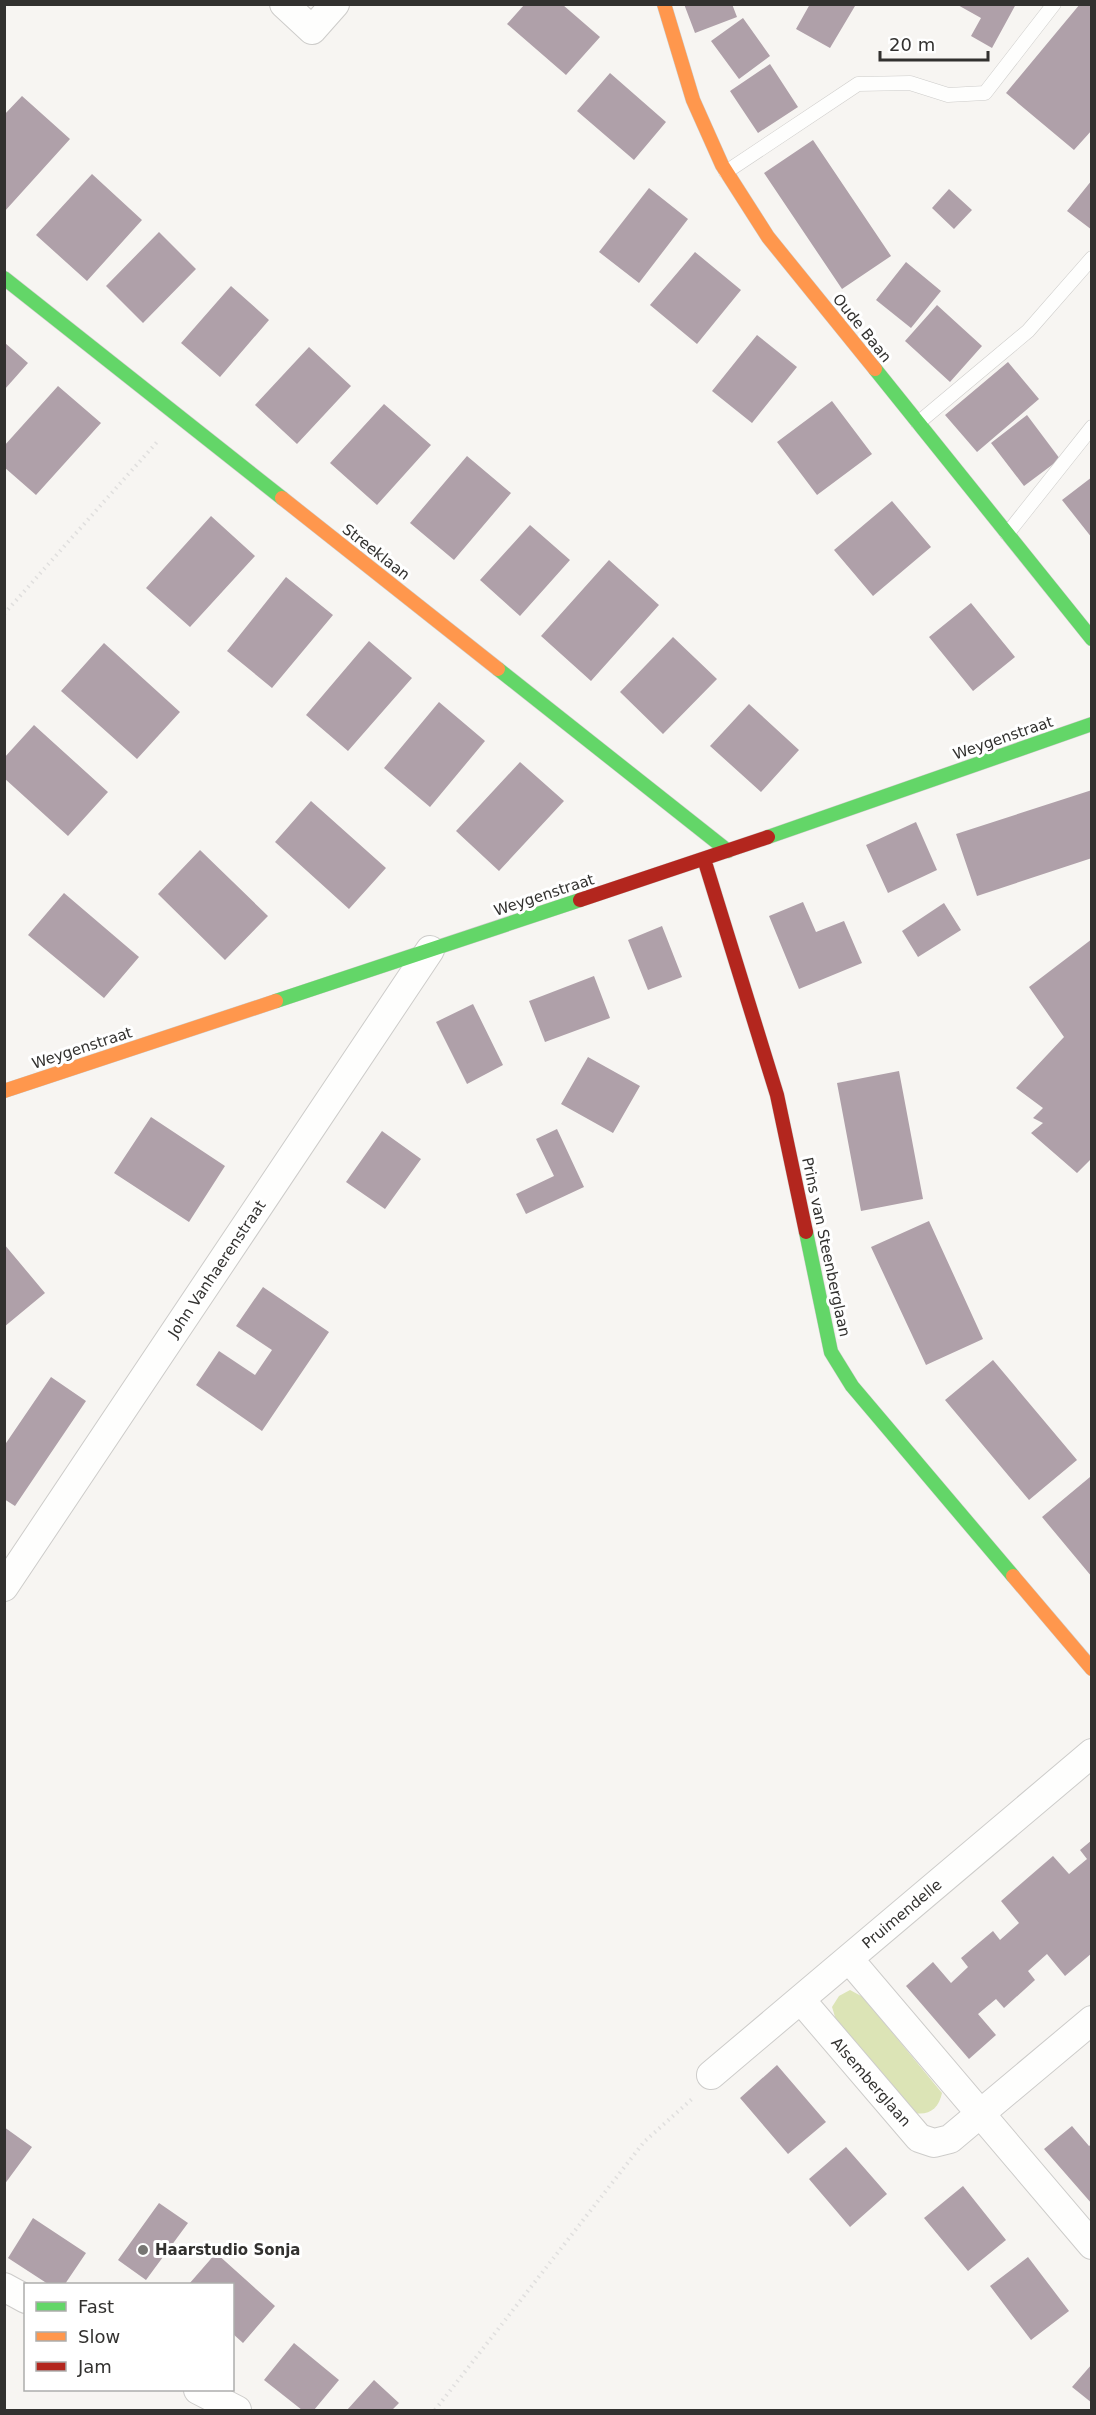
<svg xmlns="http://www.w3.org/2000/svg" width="1096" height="2415" font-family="'DejaVu Sans',sans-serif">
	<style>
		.green { fill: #dce4b6 }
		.building { fill: #afa0a9 }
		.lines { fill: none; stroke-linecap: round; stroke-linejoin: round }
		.lane-casing { stroke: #cdccca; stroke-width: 15 }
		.street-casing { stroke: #cdccca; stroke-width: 30 }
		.fast-casing { stroke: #cdccca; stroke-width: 15 }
		.slow-casing { stroke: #cdccca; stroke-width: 15 }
		.jam-casing { stroke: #cdccca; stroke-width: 15 }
		.path { stroke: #e0dfde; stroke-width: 4; stroke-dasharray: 1.5 4.5; stroke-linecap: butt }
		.lane { stroke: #fefefd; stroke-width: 14 }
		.street { stroke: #fefefd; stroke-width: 28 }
		.fast { stroke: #63d668; stroke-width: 14 }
		.slow { stroke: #ff974d; stroke-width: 14 }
		.jam { stroke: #b3261e; stroke-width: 14 }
		.poi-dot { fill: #777673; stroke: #fff; stroke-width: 2 }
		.labels { text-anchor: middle; stroke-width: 6; stroke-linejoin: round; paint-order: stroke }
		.street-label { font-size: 15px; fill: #32312f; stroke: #fff }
		.poi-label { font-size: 15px; font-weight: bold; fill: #32312f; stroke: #fff; text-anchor: start }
	</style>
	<rect width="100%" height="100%" fill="#f7f5f2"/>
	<path class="green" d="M850 1990 863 1997 942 2093C939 2108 929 2116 914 2113L836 2020 832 2007 839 1996Z"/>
	<path class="building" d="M684 4H732L737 17 695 33Z
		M810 4 855 6 830 48 796 29Z
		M956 4H1016L992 48 971 36 981 18Z
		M1080 4H1092V130L1074 150 1006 93Z
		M524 5H563L600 37 566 75 507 24Z
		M743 18 770 56 739 79 711 41Z
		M770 64 798 107 758 133 730 91Z
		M610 73 666 122 634 160 577 111Z
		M22 96 70 139 4 212V115Z
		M813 140 891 256 842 289 764 173Z
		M92 174 142 220 87 281 36 235Z
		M1092 180V230L1067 211Z
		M649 188 688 219 639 283 599 252Z
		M949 189 972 210 954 229 932 208Z
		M159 232 196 269 143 323 106 286Z
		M695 252 741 290 697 344 650 305Z
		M906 262 941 291 911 328 876 300Z
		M231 286 269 320 220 377 181 343Z
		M937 305 982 346 950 382 905 341Z
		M757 335 797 367 752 423 712 391Z
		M5 343 28 363 5 389Z
		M309 347 351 386 297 444 255 405Z
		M1008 362 1039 399 977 452 945 415Z
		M58 386 101 423 36 495 4 467V446Z
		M832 401 872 454 817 495 777 442Z
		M384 404 431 445 377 505 330 463Z
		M1027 415 1060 459 1024 486 991 443Z
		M467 456 511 493 454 560 410 523Z
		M1092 477V538L1062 500Z
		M892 501 931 547 873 596 834 550Z
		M211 516 255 556 190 627 146 588Z
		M530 525 570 560 520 616 480 580Z
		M609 560 659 605 591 681 541 636Z
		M286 577 333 615 272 688 227 651Z
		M971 603 1015 657 973 691 929 637Z
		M673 637 717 679 663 734 620 692Z
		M369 641 412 678 348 751 306 715Z
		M104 643 180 712 137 759 61 691Z
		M439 702 485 741 430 807 384 768Z
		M749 704 799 750 761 792 710 746Z
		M34 725 108 792 68 836 4 778V758Z
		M520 762 564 801 499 871 456 831Z
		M1092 790V858L977 896 956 834Z
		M311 801 386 868 349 909 275 842Z
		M916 822 937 870 888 893 866 845Z
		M200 850 268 916 225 960 158 894Z
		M64 893 139 957 104 998 28 935Z
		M803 902 816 932 844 921 862 963 799 989 769 916Z
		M944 903 961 930 918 957 902 931Z
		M662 926 682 977 648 990 628 940Z
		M1092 939V1158L1077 1173 1031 1133 1043 1123 1033 1118 1043 1108 1016 1088 1064 1037 1029 987Z
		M594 976 610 1018 545 1042 529 1001Z
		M473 1004 503 1065 467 1084 436 1022Z
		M588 1057 640 1086 613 1133 561 1104Z
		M899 1071 923 1199 861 1211 837 1083Z
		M151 1117 225 1166 189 1222 114 1173Z
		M557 1129 584 1187 526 1214 516 1194 554 1176 536 1139Z
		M382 1131 421 1159 385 1209 346 1182Z
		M929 1221 983 1339 926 1365 871 1247Z
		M4 1244 45 1293 4 1327Z
		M263 1287 329 1332 262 1431 196 1385 219 1351 255 1375 272 1350 236 1326Z
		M993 1360 1077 1460 1029 1500 945 1400Z
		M51 1377 86 1401 15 1506 4 1499V1446Z
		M1090 1477 1092 1479V1577L1042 1517Z
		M1092 1840V1953L1065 1976 1047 1954 1028 1971 1035 1980 1004 2008 996 1999 978 2014 996 2035 969 2059 906 1986 933 1962 951 1983 968 1967 961 1958 993 1931 1000 1940 1019 1923 1001 1901 1053 1856 1069 1874 1087 1859 1080 1850Z
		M777 2065 826 2122 788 2154 740 2098Z
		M1072 2126 1089 2146 1092 2144V2204L1044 2149Z
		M4 2127 32 2147 4 2185Z
		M846 2147 887 2194 850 2227 809 2179Z
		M963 2186 1006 2240 968 2271 924 2218Z
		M159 2203 188 2223 146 2280 118 2260Z
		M33 2218 86 2253 65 2284H48L8 2258Z
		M216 2253 275 2306 243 2343 232 2333V2284H189Z
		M1028 2257 1069 2311 1031 2340 990 2286Z
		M294 2343 339 2380 314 2410H302L264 2380Z
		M1092 2364V2403L1072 2387Z
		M374 2380 399 2403 392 2410H347Z"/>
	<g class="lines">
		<defs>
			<path id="lane" d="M726 172 858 84 910 83 948 95 985 93 1054 4
				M918 423 1028 331 1092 258
				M1007 534 1092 427"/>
			<path id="street" d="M284 4 312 30 335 4
				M4 1587 430 950
				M849 1959 1092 2245
				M801 2000 919 2138 934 2143 950 2139 1092 2020
				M711 2075 1092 1753
				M4 2287 26 2299
				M198 2390 237 2410"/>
			<path id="fast" d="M4 278 282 498
				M875 369 1092 639
				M498 669 728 851
				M768 837 1092 724
				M276 1001 580 900
				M806 1232 831 1352 852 1386 1013 1576"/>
			<path id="slow" d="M664 4 693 100 722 165 768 237 875 369
				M282 498 498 669
				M4 1091 276 1001
				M1013 1576 1092 1669"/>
			<path id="jam" d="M704 859 777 1095 806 1232
				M580 900 768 837"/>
		</defs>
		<use href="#lane" class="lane-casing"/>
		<use href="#street" class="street-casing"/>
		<use href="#fast" class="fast-casing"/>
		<use href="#slow" class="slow-casing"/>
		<use href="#jam" class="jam-casing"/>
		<path class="path" d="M4 614 157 442
			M435 2410 644 2142 692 2099"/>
		<use href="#lane" class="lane"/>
		<use href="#street" class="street"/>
		<use href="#fast" class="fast"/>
		<use href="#slow" class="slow"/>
		<use href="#jam" class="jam"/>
	</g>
	<circle class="poi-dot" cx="143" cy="2250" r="6"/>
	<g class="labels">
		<g class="street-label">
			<text transform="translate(862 328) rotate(51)" y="5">Oude Baan</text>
			<text transform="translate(376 552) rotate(38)" y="5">Streeklaan</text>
			<text transform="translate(1003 738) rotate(-19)" y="5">Weygenstraat</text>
			<text transform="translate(544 895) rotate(-18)" y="5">Weygenstraat</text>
			<text transform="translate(82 1048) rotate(-18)" y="5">Weygenstraat</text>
			<text transform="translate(826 1247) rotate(78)" y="5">Prins van Steenberglaan</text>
			<text transform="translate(217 1269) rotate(-56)" y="5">John Vanhaerenstraat</text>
			<text transform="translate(902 1914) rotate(-40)" y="5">Pruimendelle</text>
			<text transform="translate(871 2082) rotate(49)" y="5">Alsemberglaan</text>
		</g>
		<g class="poi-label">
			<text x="155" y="2255">Haarstudio Sonja</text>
		</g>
	</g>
	<rect width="1096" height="2415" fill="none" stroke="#32312f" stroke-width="12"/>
	<rect x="24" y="2283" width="210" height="108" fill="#ffffff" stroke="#adadac" stroke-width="1.5"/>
	<rect x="36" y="2302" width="30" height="9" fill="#63d668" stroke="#adadac" stroke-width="1.5"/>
	<text x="78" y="2313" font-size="18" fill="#32312f">Fast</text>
	<rect x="36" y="2332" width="30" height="9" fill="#ff974d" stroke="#adadac" stroke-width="1.5"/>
	<text x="78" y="2343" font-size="18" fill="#32312f">Slow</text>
	<rect x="36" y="2362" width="30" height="9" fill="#b3261e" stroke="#adadac" stroke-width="1.5"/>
	<text x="78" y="2373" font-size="18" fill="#32312f">Jam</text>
	<path d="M880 51v9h108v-9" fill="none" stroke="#32312f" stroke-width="3"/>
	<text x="889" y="51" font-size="18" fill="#32312f" stroke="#ffffff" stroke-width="4.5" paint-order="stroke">20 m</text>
</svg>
